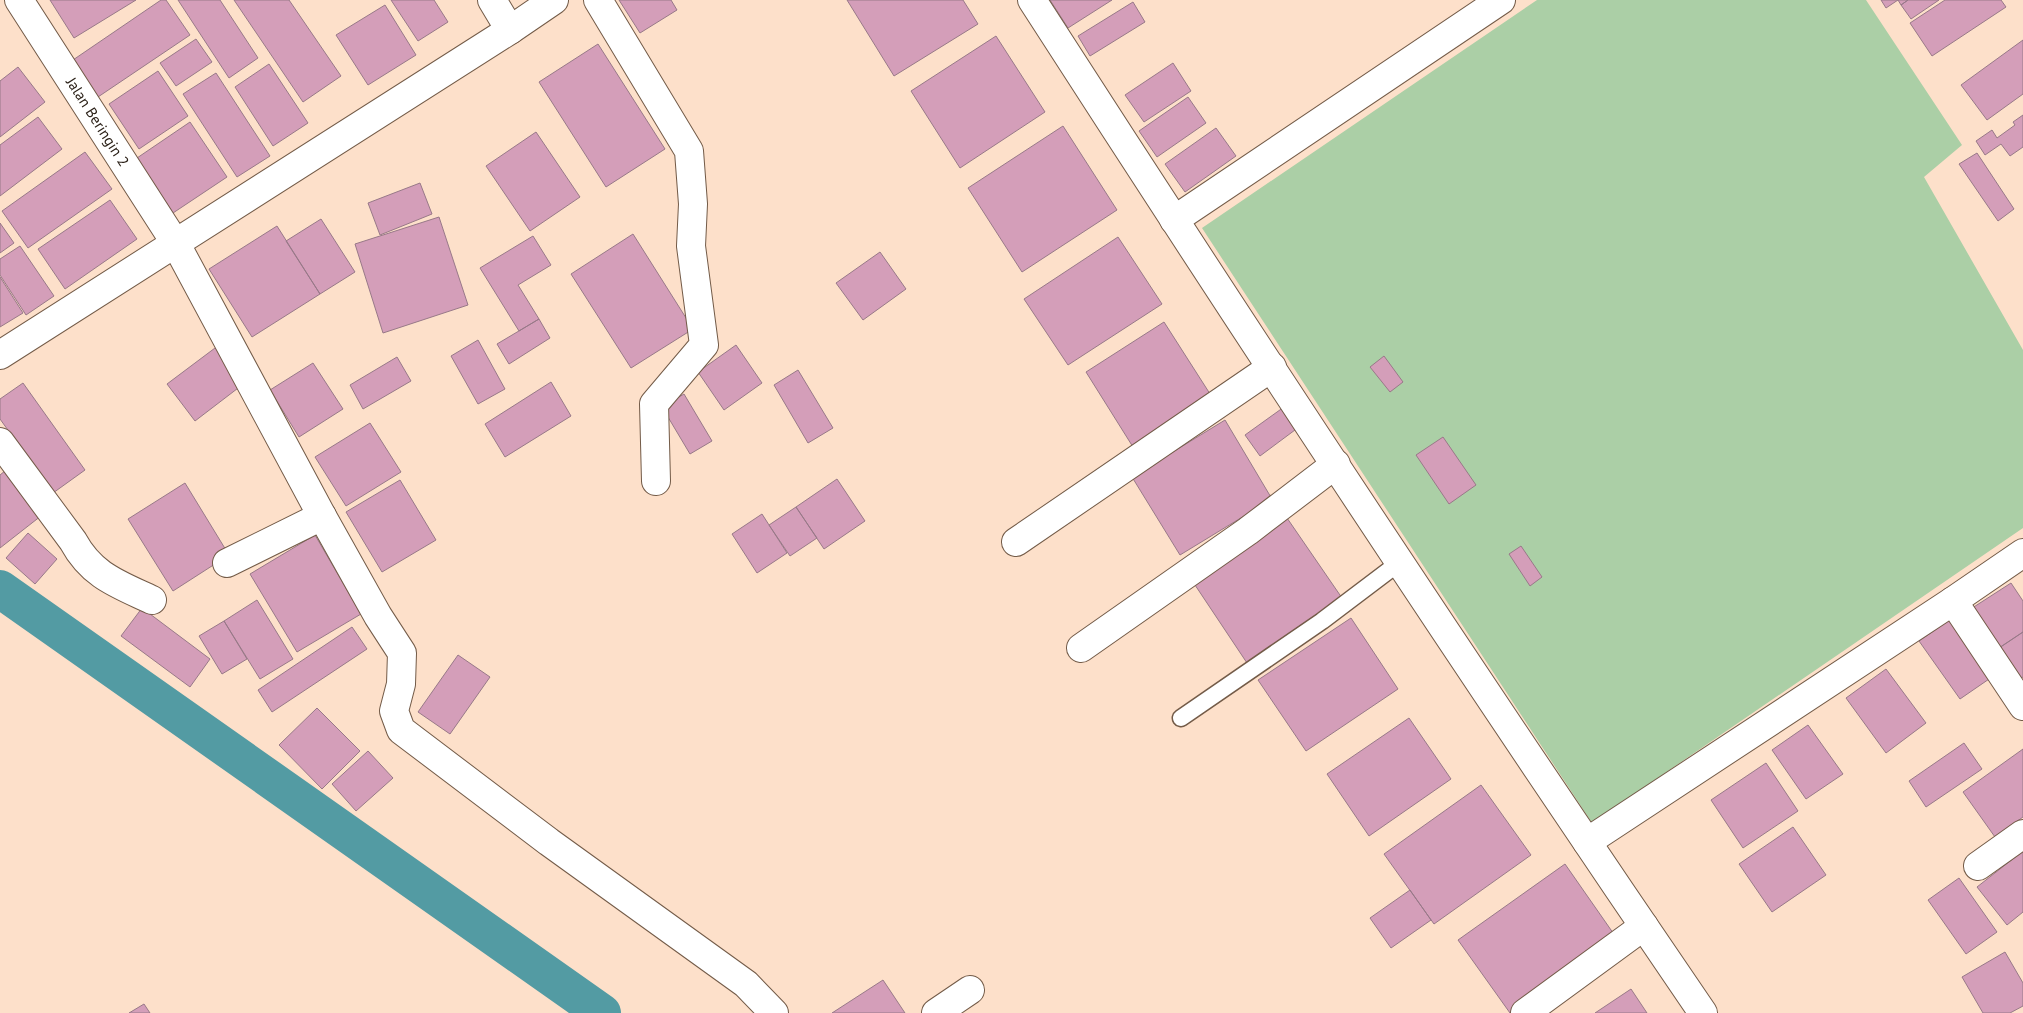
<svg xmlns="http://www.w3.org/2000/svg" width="2023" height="1013" font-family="'PT Sans',sans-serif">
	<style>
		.green { fill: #abcfa6 }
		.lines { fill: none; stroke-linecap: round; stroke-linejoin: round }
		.canal { stroke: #539ba3; stroke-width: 38 }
		.building { fill: #d49eb9; stroke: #987988 }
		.lane-casing { stroke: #735b48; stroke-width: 19 }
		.street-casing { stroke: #735b48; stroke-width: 30 }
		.lane { stroke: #fff; stroke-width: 16 }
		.street { stroke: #fff; stroke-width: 28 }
		.labels { text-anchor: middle; stroke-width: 4.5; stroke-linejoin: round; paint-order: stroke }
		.street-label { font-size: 15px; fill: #2b2118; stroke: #fff }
	</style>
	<rect width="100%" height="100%" fill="#fde0ca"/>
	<path class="green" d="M1537 0H1866L1962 145 1924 177 2023 350V528L1592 823 1202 228Z"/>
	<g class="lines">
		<path class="canal" d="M0 589 602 1013"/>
	</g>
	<path class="building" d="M50 0H136L74 38Z
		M161 0H166L190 35 95 99 70 62Z
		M178 0H220L258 58 229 78Z
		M234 0H289L341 76 303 102Z
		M391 0H434L448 22 418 41Z
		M619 0H671L677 10 640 33Z
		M847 0H963L978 24 894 76Z
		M1050 0H1112L1068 28Z
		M1881 0H1908L1901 5 1898 0 1886 8Z
		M1908 0H1939L1911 19 1901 5Z
		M1945 0H2001L2006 7 1932 56 1910 23Z
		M1133 2 1145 22 1090 56 1078 36Z
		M385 5 416 55 368 85 336 35Z
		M996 36 1045 112 960 168 911 91Z
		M196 39 212 62 176 86 160 63Z
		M2023 40V94L1987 120 1961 85Z
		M598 44 665 149 606 187 539 82Z
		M1173 63 1191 91 1144 122 1125 95Z
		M269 64 308 123 273 146 235 87Z
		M18 67 45 102 0 137V81Z
		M158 71 188 116 139 149 109 104Z
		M216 73 270 156 237 177 183 94Z
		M1188 97 1206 123 1157 157 1139 131Z
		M2023 115V147L2010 156 2001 144 1985 155 1976 141 1992 130 1997 138 2015 125 2013 122Z
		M38 117 62 149 0 196V145Z
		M190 122 227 177 173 213 137 158Z
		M1063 126 1117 210 1022 272 968 188Z
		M1216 128 1236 156 1185 192 1165 164Z
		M536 132 580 197 530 231 486 166Z
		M85 152 112 189 28 248 2 211Z
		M1977 153 2014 209 1998 221 1959 164Z
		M420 183 432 214 380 235 368 203Z
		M110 200 137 239 65 289 38 249Z
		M439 217 468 305 383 333 355 244Z
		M321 219 355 272 320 294 286 241Z
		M0 223 14 243 0 253Z
		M277 226 320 294 252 337 209 269Z
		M633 234 693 329 631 368 571 274Z
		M533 236 551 265 518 285 539 319 519 331 480 268Z
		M1118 237 1162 304 1068 365 1024 299Z
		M20 246 54 296 26 315 0 275V259Z
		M880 252 906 289 863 320 836 283Z
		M0 277 23 313 0 327Z
		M539 319 550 338 509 364 497 344Z
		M1164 322 1212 397 1133 447 1086 372Z
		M478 340 505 389 478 404 451 356Z
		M219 345 246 382 195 421 167 384Z
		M736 345 762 383 724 410 698 372Z
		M1384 356 1403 382 1390 392 1370 367Z
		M397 357 411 381 363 409 350 385Z
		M313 363 343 409 299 437 270 390Z
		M798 370 833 428 808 443 774 385Z
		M551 382 571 416 505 457 485 424Z
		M23 383 85 470 53 493 0 419V399Z
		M684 394 712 441 690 454 662 407Z
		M1284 407 1299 427 1260 456 1245 435Z
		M1225 420 1272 499 1180 555 1132 477Z
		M370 423 401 472 346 506 315 457Z
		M1443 437 1476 485 1449 504 1416 455Z
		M11 466 46 512 0 548V475Z
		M837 479 865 521 824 549 796 507Z
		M400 480 436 540 382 572 346 512Z
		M185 483 229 555 173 591 128 519Z
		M796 507 817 538 790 556 769 525Z
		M762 514 787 553 757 573 732 534Z
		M1287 518 1342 598 1247 663 1193 582Z
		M28 533 57 559 35 584 6 558Z
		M315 535 361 614 297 652 250 574Z
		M1521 546 1542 577 1530 586 1509 554Z
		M2011 583 2023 601V632L1993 652 1966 612Z
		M257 600 293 659 260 679 224 621Z
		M142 608 210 659 190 687 121 636Z
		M1351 618 1398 689 1306 751 1258 680Z
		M1951 619 1992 677 1960 699 1919 641Z
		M224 621 247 659 222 674 199 636Z
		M352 627 367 649 272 712 258 690Z
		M2023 632V677L2014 683 1993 652Z
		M458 655 490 677 450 734 418 712Z
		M1886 669 1926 723 1886 753 1846 698Z
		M317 708 360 751 322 789 279 745Z
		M1409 718 1451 779 1369 836 1327 774Z
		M1808 725 1843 774 1806 799 1772 750Z
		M1964 743 1982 769 1926 807 1909 781Z
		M2023 749V817L1995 837 1963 792Z
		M368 751 393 778 356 811 332 784Z
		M1766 763 1798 811 1743 848 1711 800Z
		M1481 785 1531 855 1434 924 1384 854Z
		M1793 827 1826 875 1772 912 1739 864Z
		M2023 851V912L2007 925 1977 887Z
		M1565 864 1618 940 1514 1013H1510L1458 940Z
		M1959 878 1997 932 1966 954 1928 900Z
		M1410 890 1431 920 1391 948 1370 918Z
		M2005 952 2023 983V1006L2010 1013H1983L1962 977Z
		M883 980 905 1013H832Z
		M1631 989 1647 1013H1595Z
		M144 1004 150 1013H129Z"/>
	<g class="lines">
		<defs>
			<path id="lane" d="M1181 718 1322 621 1400 562"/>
			<g id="street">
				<path id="s1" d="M19 0 176 244 322 516 378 616 402 653 401 684 394 711 401 730 549 842 746 984 774 1013"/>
				<path d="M492 0 510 30"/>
				<path d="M598 0 689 151 693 204 691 246 704 345 654 404 656 481"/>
				<path d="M1032 0C1251 340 1475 679 1703 1013"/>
				<path d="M1174 220 1501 0"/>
				<path d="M0 355 510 30 554 0"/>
				<path d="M0 442 73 541C92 576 118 584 152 600"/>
				<path d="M1016 542 1272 367"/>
				<path d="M227 563 322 516"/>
				<path d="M1953 601 2023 706"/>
				<path d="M1081 648 1248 531 1336 464"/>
				<path d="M1587 842 1953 601 2023 553"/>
				<path d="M1978 866 2023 834"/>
				<path d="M936 1013 970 990"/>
				<path d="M1525 1013 1644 926"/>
			</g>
		</defs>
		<use href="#lane" class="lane-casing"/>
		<use href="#street" class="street-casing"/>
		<use href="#lane" class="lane"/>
		<use href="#street" class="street"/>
	</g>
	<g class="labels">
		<g class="street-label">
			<text dy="5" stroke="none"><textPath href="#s1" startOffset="145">Jalan Beringin 2</textPath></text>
		</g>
	</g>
</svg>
